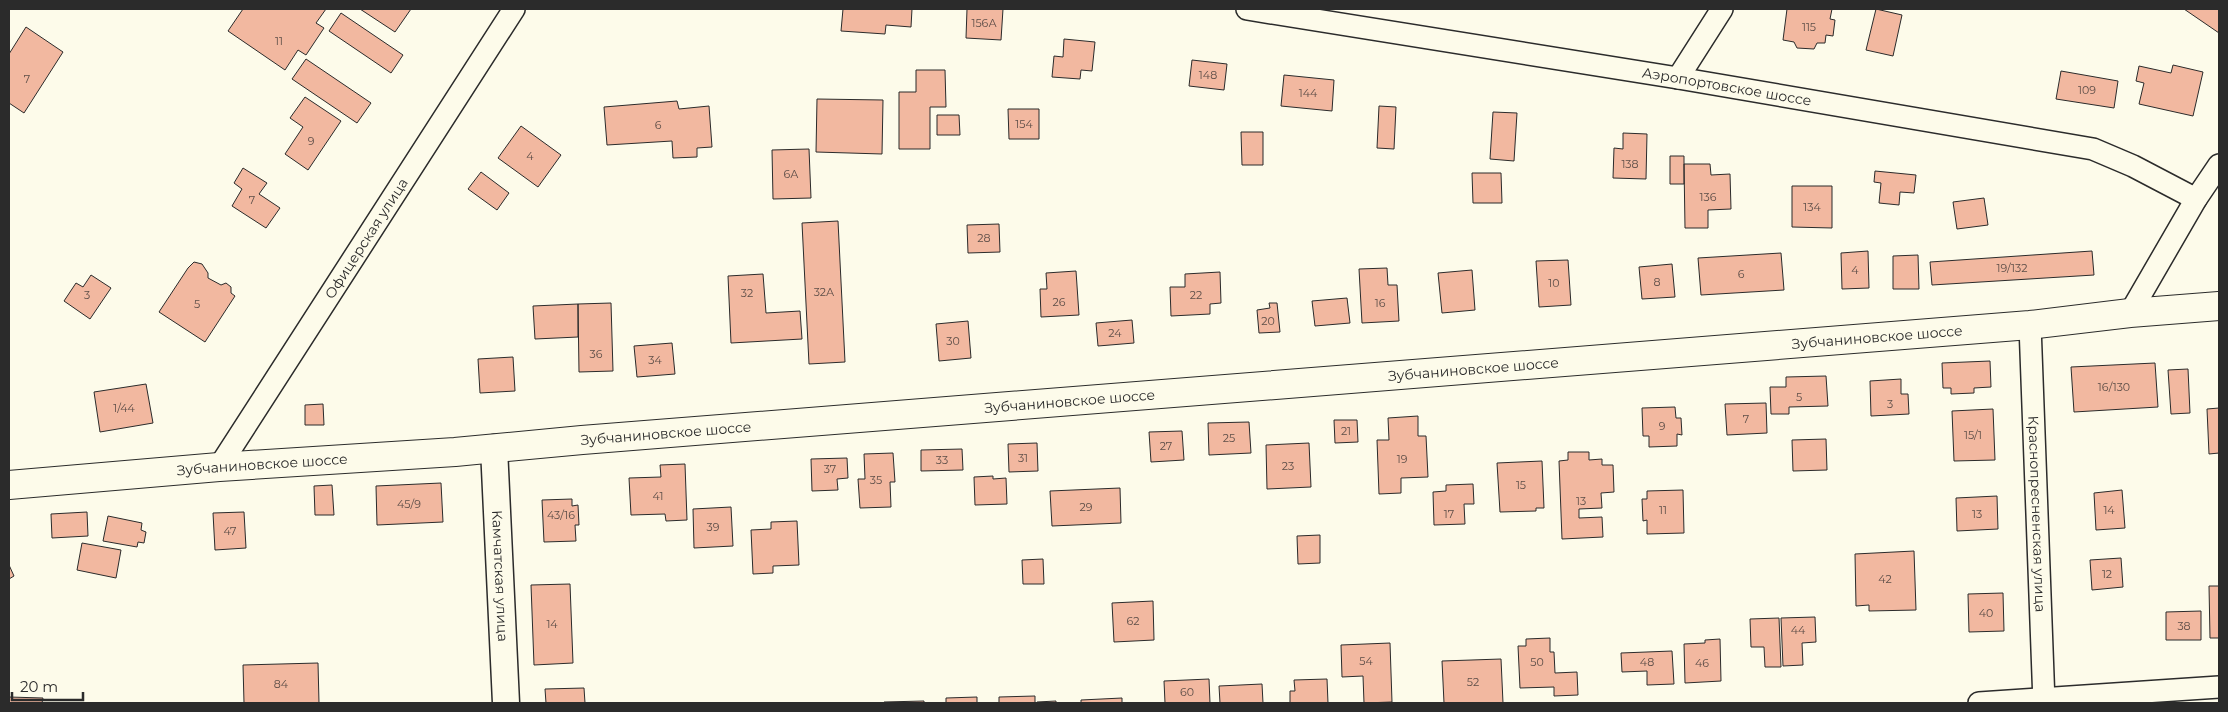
<svg xmlns="http://www.w3.org/2000/svg" width="2228" height="712" font-family="Montserrat,sans-serif">
	<style>
		.building { fill: #f2b8a0; stroke: #2b2b2b }
		.lines { fill: none; stroke-linecap: round; stroke-linejoin: round }
		.minor-casing { stroke: #2b2b2b; stroke-width: 24 }
		.tertiary-casing { stroke: #2b2b2b; stroke-width: 29 }
		.primary-casing { stroke: #2b2b2b; stroke-width: 30 }
		.minor { stroke: #fdfbea; stroke-width: 21 }
		.tertiary { stroke: #fdfbea; stroke-width: 26 }
		.primary { stroke: #fdfbea; stroke-width: 28 }
		.labels { text-anchor: middle; stroke-width: 4; stroke-linejoin: round; paint-order: stroke }
		.number-label { font-size: 11px; fill: #5d4e48 }
		.street-label { font-size: 14px; fill: #2b2b2b; stroke: #fdfbea }
	</style>
	<rect width="100%" height="100%" fill="#fdfbea"/>
	<path class="building" d="M243 9H326L316 23 324 28 306 55 298 50 285 70 228 31Z
		M360 9H411L395 32Z
		M843 9H912L911 27 886 25 885 34 841 31Z
		M967 9H1003L1001 40 966 38Z
		M1787 9H1832L1830 19 1835 20 1833 36 1826 35 1825 43H1817L1814 49 1797 48 1794 42 1783 40Z
		M1876 9 1902 15 1893 56 1866 50Z
		M2184 9H2219V33Z
		M341 13 403 55 391 73 329 31Z
		M26 27 63 52 24 113 9 103V54Z
		M1064 39 1095 42 1092 71 1081 70 1080 79 1052 77 1054 56 1063 57Z
		M306 59 371 103 357 123 292 79Z
		M1192 60 1227 64 1224 90 1189 86Z
		M2173 65 2203 72 2193 116 2139 104 2144 83 2136 81 2139 66 2171 73Z
		M916 70H945L946 107H930V149H899V92H916Z
		M2061 71 2118 81 2114 108 2056 99Z
		M1284 75 1334 80 1332 111 1281 106Z
		M305 97 341 121 308 170 285 154 303 127 290 118Z
		M817 99 883 100 882 154 816 152Z
		M677 101 679 109 709 106 712 147 697 148V157L673 158 672 141 607 145 604 107Z
		M1379 106 1396 107 1394 149 1377 148Z
		M1008 109H1039V139H1009Z
		M1493 112 1517 113 1514 161 1490 159Z
		M937 115H959L960 135H937Z
		M521 126 561 155 538 187 498 158Z
		M1241 132H1263V165H1242Z
		M1623 133 1647 134 1646 179 1613 178 1614 148 1623 149Z
		M809 149 811 198 773 199 772 150Z
		M1670 156H1684V184H1670Z
		M1684 164H1710L1711 175 1730 174 1731 209 1708 210V228H1685Z
		M243 168 267 183 259 194 280 208 266 228 232 206 242 189 234 183Z
		M1875 171 1916 175 1914 193 1900 192 1899 205 1879 203 1881 183 1874 182Z
		M481 172 509 193 497 210 468 189Z
		M1472 173H1501L1502 203H1473Z
		M1792 186H1832V228L1792 227Z
		M1984 198 1988 225 1957 229 1953 202Z
		M838 221 845 362 809 364 802 223Z
		M999 224 1000 252 968 253 967 225Z
		M1868 251 1869 288 1842 289 1841 253Z
		M2092 251 2094 275 1932 285 1930 262Z
		M1781 253 1784 290 1701 295 1698 258Z
		M1918 255 1919 289H1893V256Z
		M1568 260 1571 305 1539 307 1536 261Z
		M194 262 202 264 208 273V278L221 285 226 283 231 287V293L235 296 205 342 159 312 188 268Z
		M1672 264 1675 297 1642 299 1639 267Z
		M1387 268 1388 285H1397L1399 321 1362 323 1359 269Z
		M1472 270 1475 310 1442 313 1438 273Z
		M1076 271 1079 315 1041 317 1040 289H1047L1046 273Z
		M1220 272 1221 303 1210 304V314L1171 316 1170 287H1185V274Z
		M763 274 766 313 800 311 802 339 731 343 728 276Z
		M91 275 111 288 90 319 64 301 76 283 83 287Z
		M1347 298 1350 323 1315 326 1312 301Z
		M611 303 613 371 579 372 578 304Z
		M1269 303H1277L1280 332 1259 333 1257 310 1270 308Z
		M578 304V337L535 339 533 306Z
		M1132 320 1134 343 1098 346 1096 323Z
		M968 321 971 358 939 361 936 324Z
		M672 343 675 374 637 377 634 346Z
		M513 357 515 391 480 393 478 359Z
		M1990 361 1991 387 1974 388V393L1951 394V388H1943L1942 363Z
		M2155 363 2158 407 2074 412 2071 367Z
		M2188 369 2190 413 2171 414 2168 370Z
		M1826 376 1828 406 1789 407V414H1771L1770 387H1786V377Z
		M1901 379V394H1908L1909 414 1871 416 1870 381Z
		M146 384 153 423 100 432 94 392Z
		M1766 403 1767 433 1727 435 1725 404Z
		M323 404 324 425H305V405Z
		M1675 407 1676 418H1681L1682 435 1677 434V446L1649 447V436H1643L1642 408Z
		M2219 408V453L2209 454 2207 409Z
		M1993 409 1995 460 1954 461 1952 411Z
		M1418 416V436H1426L1428 477 1401 478V493L1379 494 1377 440H1389L1388 418Z
		M1334 420H1357L1358 442 1335 443Z
		M1249 422 1251 453 1209 455 1208 423Z
		M1182 431 1184 460 1151 462 1149 432Z
		M1826 439 1827 470 1793 471 1792 440Z
		M1037 443 1038 471 1009 472 1008 444Z
		M1309 443 1311 487 1267 489 1266 445Z
		M962 449 963 470 921 471V450Z
		M1568 452H1589V460L1602 459V465H1613L1614 492 1601 493 1602 508 1579 509V518L1602 517 1603 537 1562 539 1559 461 1568 460Z
		M893 453 895 482H890L891 507 860 508 858 479H865L864 454Z
		M847 458 848 478 837 479 838 490 812 491 811 459Z
		M1542 461 1544 508H1536V511L1500 512 1497 463Z
		M685 464 687 520 666 521 665 514 631 515 629 478 661 477 660 465Z
		M993 476V479L1006 478 1007 504 975 505 974 477Z
		M441 483 443 522 377 525 376 486Z
		M1473 484 1474 504H1464L1465 524 1434 525 1433 492 1446 491V485Z
		M332 485 334 515H315L314 486Z
		M1120 488 1121 523 1052 526 1050 491Z
		M1683 490 1684 533 1647 534V520L1643 521 1642 499H1647V491Z
		M2122 490 2125 528 2096 530 2094 493Z
		M1997 496 1998 529 1957 531 1956 498Z
		M572 499V506L578 505 579 525H575L576 541 544 542 542 500Z
		M731 507 733 546 694 548 693 509Z
		M87 512 88 536 52 538 51 514Z
		M244 512 246 548 215 550 213 513Z
		M108 516 142 523 141 530 146 532 144 543 138 542 137 547 103 541Z
		M797 521 799 565 773 566V573L753 574 751 530 771 529V522Z
		M1320 535V563L1298 564 1297 536Z
		M82 543 121 550 116 578 77 570Z
		M1914 551 1916 610 1869 611V605L1856 606 1855 554Z
		M2121 558 2123 587 2092 590 2090 560Z
		M1043 559 1044 584H1023L1022 560Z
		M9 565 14 576 9 579Z
		M570 584 573 663 534 665 531 585Z
		M2209 586H2219V638H2210Z
		M2003 593 2004 631 1969 632 1968 594Z
		M1153 601 1154 640 1114 642 1112 603Z
		M2201 611V640H2166V612Z
		M1815 617 1816 642 1802 643 1803 665 1783 666 1781 618Z
		M1779 618 1781 667H1765L1764 647H1751L1750 619Z
		M1550 638V652H1554L1555 673 1577 672 1578 695 1554 696V687L1520 688 1518 646H1526V639Z
		M1720 639 1721 681 1685 683 1684 644 1705 643V640Z
		M1390 643 1392 702 1364 703 1363 676 1342 677 1341 645Z
		M1672 651 1674 684 1647 685V671L1622 672 1621 653Z
		M1501 659 1503 703H1444L1442 661Z
		M318 663 319 703H244L243 665Z
		M1209 679 1210 703H1165L1164 681Z
		M1327 679 1328 703H1290V691H1295L1294 680Z
		M1262 684 1263 703H1220L1219 686Z
		M584 688 585 703H546L545 689Z
		M1035 696V703H999V697Z
		M9 697 43 698 42 703H9Z
		M977 697V703H946V698Z
		M1122 698V703H1081V700Z
		M924 701V703H884V702Z
		M1056 701V703H1037V702Z"/>
	<g class="lines">
		<defs>
			<g id="minor">
				<path id="s1" d="M1247 9 1678 78 2093 149 2133 166 2196 199"/>
				<path d="M1678 78 1722 9"/>
				<path d="M2130 313 2196 199 2219 165"/>
				<path id="s2" d="M2030 325 2044 703"/>
				<path id="s3" d="M219 467 514 9"/>
				<path d="M1979 703 2219 687"/>
			</g>
			<g id="tertiary">
				<path id="s4" d="M494 448 506 703"/>
			</g>
			<g id="primary">
				<path id="s5" d="M9 485 219 467 455 452 582 440 2030 325 2130 313 2219 306"/>
			</g>
		</defs>
		<use href="#minor" class="minor-casing"/>
		<use href="#tertiary" class="tertiary-casing"/>
		<use href="#primary" class="primary-casing"/>
		<use href="#minor" class="minor"/>
		<use href="#tertiary" class="tertiary"/>
		<use href="#primary" class="primary"/>
	</g>
	<g class="labels">
		<g class="number-label">
			<text x="984" y="27">156А</text>
			<text x="1809" y="31">115</text>
			<text x="279" y="45">11</text>
			<text x="1208" y="79">148</text>
			<text x="27" y="83">7</text>
			<text x="2087" y="94">109</text>
			<text x="1308" y="97">144</text>
			<text x="1024" y="128">154</text>
			<text x="658" y="129">6</text>
			<text x="311" y="145">9</text>
			<text x="530" y="160">4</text>
			<text x="1630" y="168">138</text>
			<text x="791" y="178">6А</text>
			<text x="1708" y="201">136</text>
			<text x="252" y="204">7</text>
			<text x="1812" y="211">134</text>
			<text x="984" y="242">28</text>
			<text x="2012" y="272">19/132</text>
			<text x="1855" y="274">4</text>
			<text x="1741" y="278">6</text>
			<text x="1657" y="286">8</text>
			<text x="1554" y="287">10</text>
			<text x="824" y="296">32А</text>
			<text x="747" y="297">32</text>
			<text x="87" y="299">3</text>
			<text x="1196" y="299">22</text>
			<text x="1059" y="306">26</text>
			<text x="1380" y="307">16</text>
			<text x="197" y="308">5</text>
			<text x="1268" y="325">20</text>
			<text x="1115" y="337">24</text>
			<text x="953" y="345">30</text>
			<text x="596" y="358">36</text>
			<text x="655" y="364">34</text>
			<text x="2114" y="391">16/130</text>
			<text x="1799" y="401">5</text>
			<text x="1890" y="408">3</text>
			<text x="124" y="412">1/44</text>
			<text x="1746" y="423">7</text>
			<text x="1662" y="430">9</text>
			<text x="1346" y="435">21</text>
			<text x="1973" y="439">15/1</text>
			<text x="1229" y="442">25</text>
			<text x="1166" y="450">27</text>
			<text x="1023" y="462">31</text>
			<text x="1402" y="463">19</text>
			<text x="942" y="464">33</text>
			<text x="1288" y="470">23</text>
			<text x="830" y="473">37</text>
			<text x="876" y="484">35</text>
			<text x="1521" y="489">15</text>
			<text x="658" y="500">41</text>
			<text x="1581" y="505">13</text>
			<text x="409" y="508">45/9</text>
			<text x="1086" y="511">29</text>
			<text x="1663" y="514">11</text>
			<text x="2109" y="514">14</text>
			<text x="1449" y="518">17</text>
			<text x="1977" y="518">13</text>
			<text x="561" y="519">43/16</text>
			<text x="713" y="531">39</text>
			<text x="230" y="535">47</text>
			<text x="2107" y="578">12</text>
			<text x="1885" y="583">42</text>
			<text x="1986" y="617">40</text>
			<text x="1133" y="625">62</text>
			<text x="552" y="628">14</text>
			<text x="2184" y="630">38</text>
			<text x="1798" y="634">44</text>
			<text x="1366" y="665">54</text>
			<text x="1537" y="666">50</text>
			<text x="1647" y="666">48</text>
			<text x="1702" y="667">46</text>
			<text x="1473" y="686">52</text>
			<text x="281" y="688">84</text>
			<text x="1187" y="696">60</text>
		</g>
		<g class="street-label">
			<text dy="5" stroke="none"><textPath href="#s1" startOffset="486">Аэропортовское шоссе</textPath></text>
			<text dy="5" stroke="none"><textPath href="#s3" startOffset="272">Офицерская улица</textPath></text>
			<text dy="5" stroke="none"><textPath href="#s5" startOffset="1874">Зубчаниновское шоссе</textPath></text>
			<text dy="5" stroke="none"><textPath href="#s5" startOffset="1469">Зубчаниновское шоссе</textPath></text>
			<text dy="5" stroke="none"><textPath href="#s5" startOffset="1064">Зубчаниновское шоссе</textPath></text>
			<text dy="5" stroke="none"><textPath href="#s5" startOffset="659">Зубчаниновское шоссе</textPath></text>
			<text dy="5" stroke="none"><textPath href="#s5" startOffset="254">Зубчаниновское шоссе</textPath></text>
			<text dy="5" stroke="none"><textPath href="#s2" startOffset="189">Краснопресненская улица</textPath></text>
			<text dy="5" stroke="none"><textPath href="#s4" startOffset="128">Камчатская улица</textPath></text>
		</g>
	</g>
	<rect width="2228" height="712" fill="none" stroke="#2b2b2b" stroke-width="20"/>
	<path d="M12 692v8h71v-8" fill="none" stroke="#2b2b2b" stroke-width="2.5"/>
	<text x="20" y="692" font-size="15" fill="#2b2b2b" stroke="#fdfbea" stroke-width="4" paint-order="stroke">20 m</text>
</svg>
